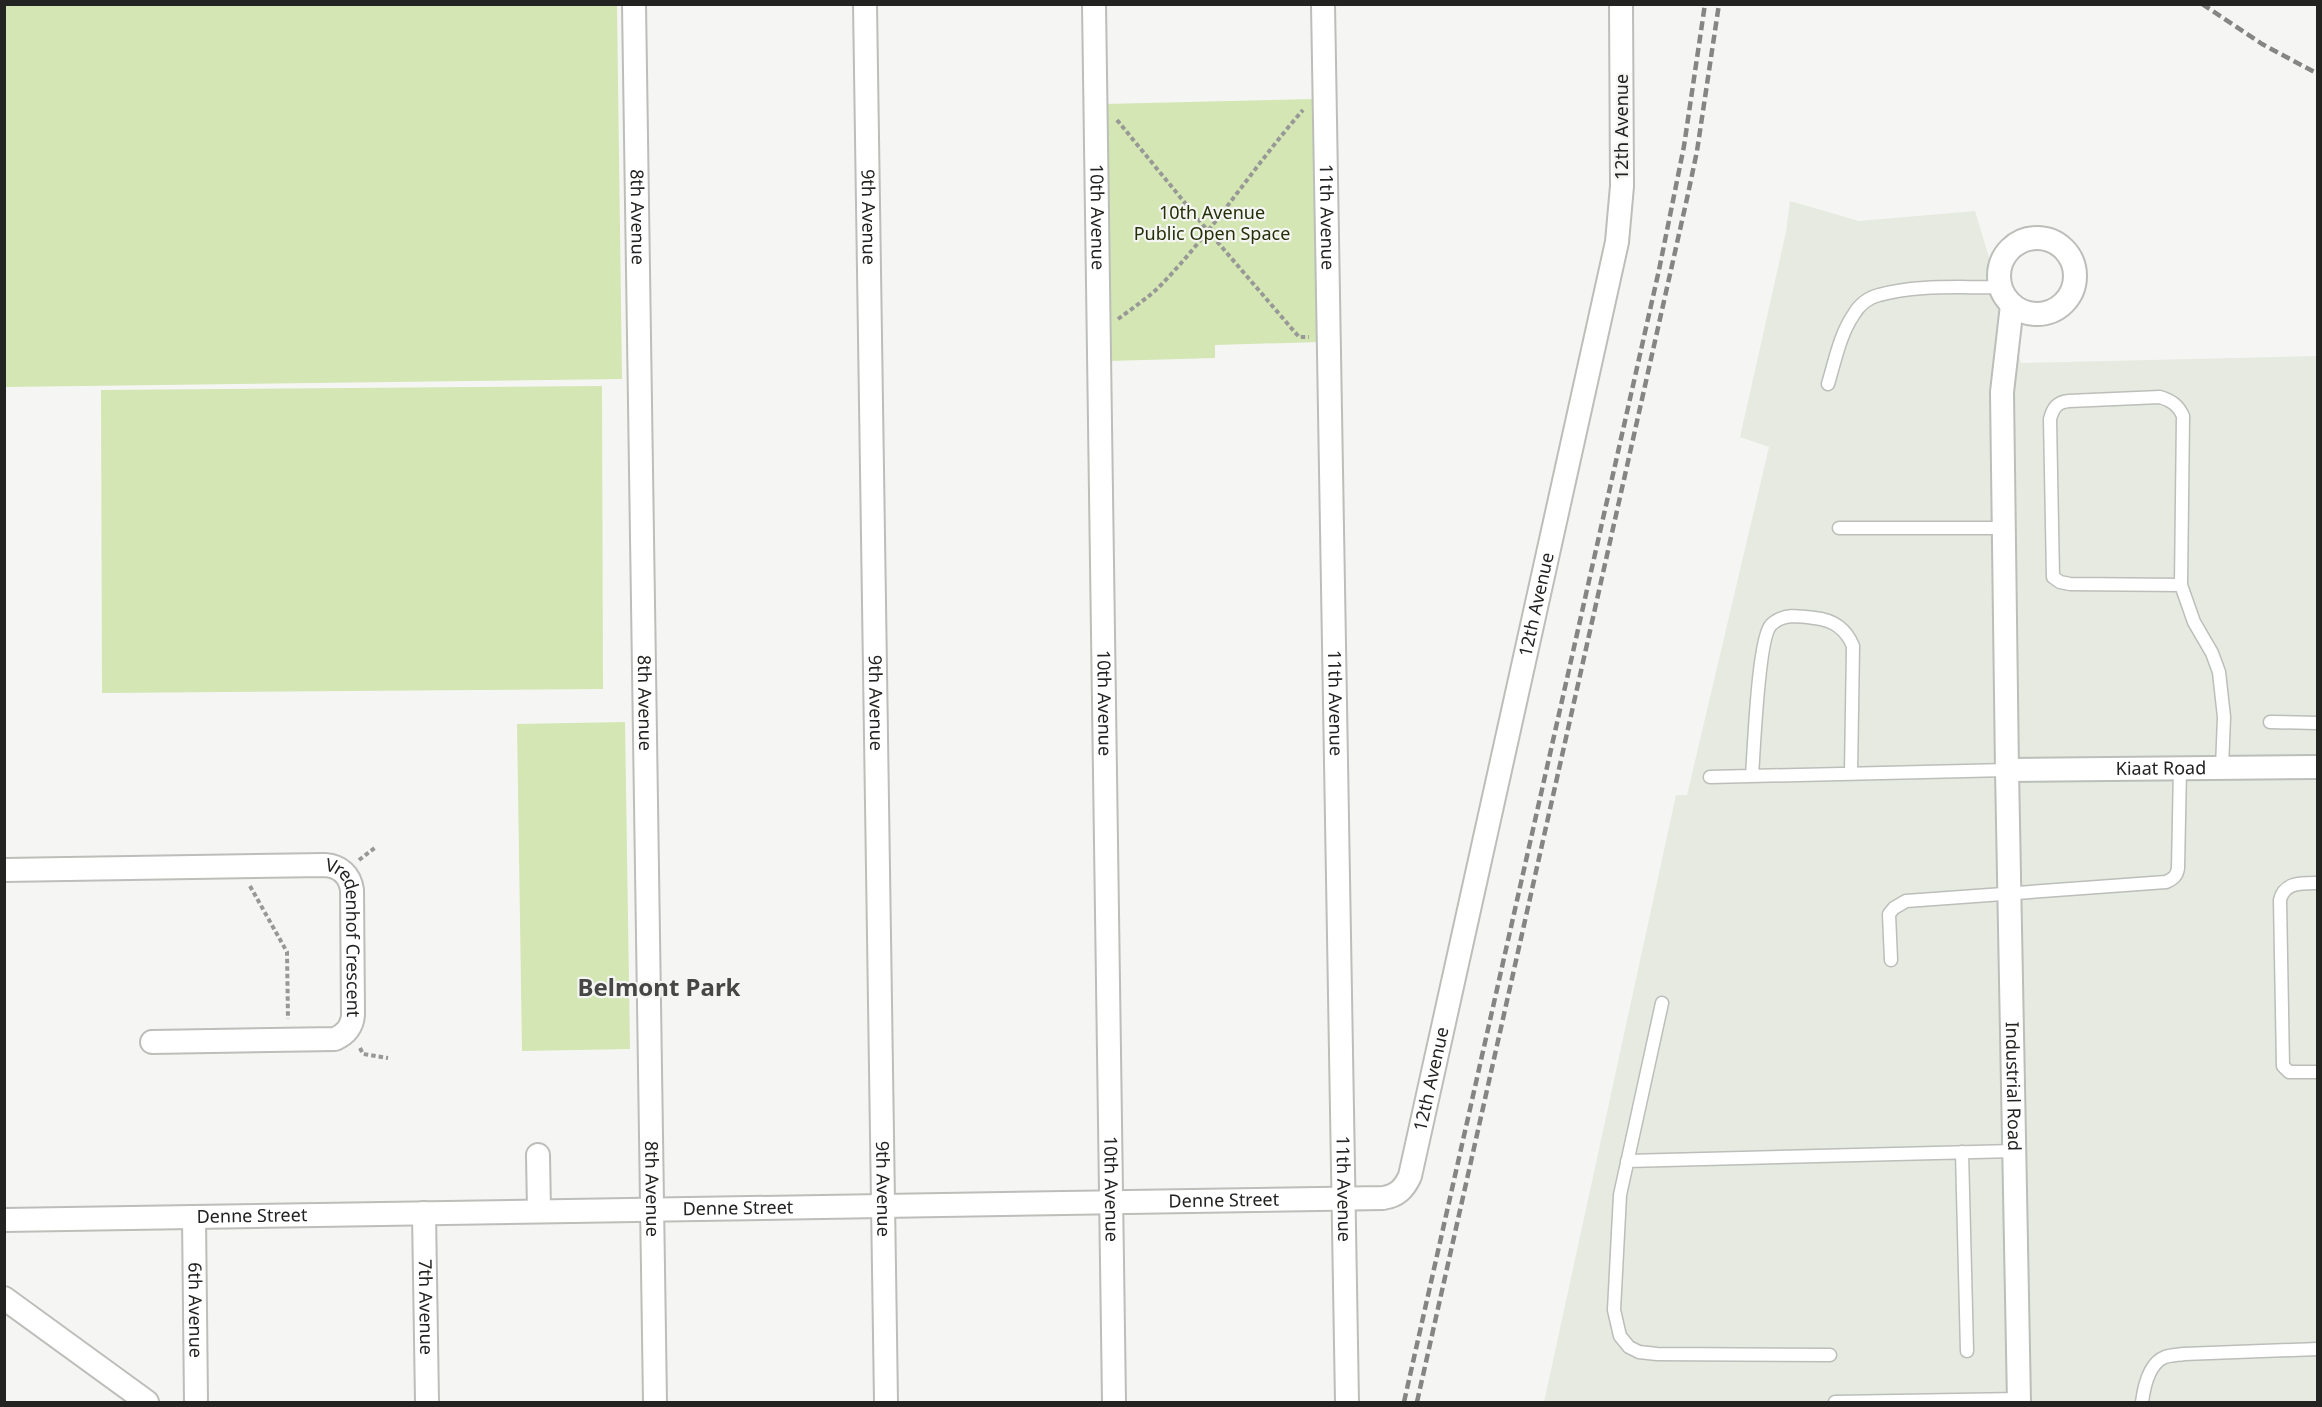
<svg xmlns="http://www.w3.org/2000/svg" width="2322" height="1407" font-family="'Noto Sans',sans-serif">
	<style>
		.built { fill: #e6eae0 }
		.green { fill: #d3e6b3 }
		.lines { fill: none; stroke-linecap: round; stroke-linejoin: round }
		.lane-casing { stroke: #bcbeba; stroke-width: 15 }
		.street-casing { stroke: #bcbeba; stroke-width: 26 }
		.path { stroke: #989996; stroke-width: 4; stroke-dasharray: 4.5 3; stroke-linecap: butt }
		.lane { stroke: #fff; stroke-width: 12 }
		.street { stroke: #fff; stroke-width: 22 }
		.rail { stroke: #858583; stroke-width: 4.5; stroke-dasharray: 9 4.5; stroke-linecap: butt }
		.labels { text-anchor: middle; stroke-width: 4.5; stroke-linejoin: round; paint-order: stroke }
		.street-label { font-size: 18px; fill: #232322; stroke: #f5f6f3 }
		.park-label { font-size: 18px; fill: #232f07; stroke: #f5f6f3 }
		.district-label { font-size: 24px; font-weight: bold; fill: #464744; stroke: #f5f6f3 }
	</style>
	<rect width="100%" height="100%" fill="#f5f6f3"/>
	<path class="built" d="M1790 201 1859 221 1975 211 2021 363 2317 356V1402H1544L1676 795H1687L1769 447 1740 437 1786 232Z"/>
	<path class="green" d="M4 5H617L622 379 5 387Z
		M1316 99 1320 342 1215 345V358L1108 361 1103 104Z
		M602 386 603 689 102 693 101 390Z
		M625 722 630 1049 522 1051 517 724Z"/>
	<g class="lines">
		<defs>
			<path id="lane" d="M1828 384C1835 361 1840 334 1854 314 1859 305 1869 297 1879 295 1917 284 1961 288 2000 287
				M1839 528H2004
				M2181 585 2070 584 2060 582 2053 577 2050 419C2053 408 2057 402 2069 401L2160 397C2172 401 2178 405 2183 416L2181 585 2194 622 2212 653 2219 672 2224 717 2222 768
				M2270 722 2318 723
				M1752 775C1754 751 1758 638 1771 625 1783 613 1800 616 1815 618 1834 620 1846 629 1853 646L1851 773
				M1710 777 2007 770
				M2318 883C2302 883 2284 882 2280 900L2283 1066 2289 1072H2318
				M1891 960 1889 914 1894 908 1906 901 2166 882C2173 879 2177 876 2178 868L2180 768
				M1662 1003 1620 1195 1614 1310 1620 1336 1629 1347 1639 1352 1657 1354 1830 1355
				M1962 1152 1967 1351
				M1627 1161 2014 1151
				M1835 1402 2019 1399
				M2142 1402C2144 1387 2149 1363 2165 1357 2171 1355 2178 1355 2184 1354L2318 1349"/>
			<g id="street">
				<path id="s1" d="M634 4 655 1402"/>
				<path id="s2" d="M865 4 886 1402"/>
				<path id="s3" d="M1094 4 1114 1402"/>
				<path id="s4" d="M1323 4 1347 1402"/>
				<circle cx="2037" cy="276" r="38"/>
				<path id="s5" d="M2012 305 2002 392 2007 770 2019 1402"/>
				<path id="s6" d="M2007 770 2318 767"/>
				<path id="s7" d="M4 870 325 865C340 866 350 875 352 890L353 1015C352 1027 346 1034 335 1039L152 1042"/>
				<path d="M538 1155 539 1211"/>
				<path id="s8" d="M424 1213 427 1402"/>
				<path id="s9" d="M194 1217 196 1402"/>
				<path id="s10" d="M4 1220 1383 1198C1397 1196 1404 1189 1410 1176L1617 242 1622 186 1621 4"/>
				<path d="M4 1298 147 1402"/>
			</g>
		</defs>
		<use href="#lane" class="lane-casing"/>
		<use href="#street" class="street-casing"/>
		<path class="path" d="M1117 120 1208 231 1299 337H1309
			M1118 319C1133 308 1149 297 1161 285 1214 230 1254 166 1303 110
			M359 860 376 847
			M250 886 287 952 288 1019
			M360 1048 363 1054 388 1058"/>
		<use href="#lane" class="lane"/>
		<use href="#street" class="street"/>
		<path class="rail" d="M2202 4 2262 44 2318 74
			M1404 1402 1659 270 1684 146 1705 4
			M1417 1402 1688 194 1697 151 1719 4"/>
	</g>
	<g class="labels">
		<g class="street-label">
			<text transform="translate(1622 127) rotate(-90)" y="6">12th Avenue</text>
			<text dy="6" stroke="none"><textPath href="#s1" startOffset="213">8th Avenue</textPath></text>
			<text dy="6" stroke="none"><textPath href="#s2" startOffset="213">9th Avenue</textPath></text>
			<text dy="6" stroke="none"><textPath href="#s3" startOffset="213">10th Avenue</textPath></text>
			<text dy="6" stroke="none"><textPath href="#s4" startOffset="213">11th Avenue</textPath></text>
			<text dy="6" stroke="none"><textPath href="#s10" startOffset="2001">12th Avenue</textPath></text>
			<text dy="6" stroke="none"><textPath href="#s1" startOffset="699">8th Avenue</textPath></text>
			<text dy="6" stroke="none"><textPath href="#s2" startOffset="699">9th Avenue</textPath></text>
			<text dy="6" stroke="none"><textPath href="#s4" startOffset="699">11th Avenue</textPath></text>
			<text dy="6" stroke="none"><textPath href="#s3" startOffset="699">10th Avenue</textPath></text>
			<text dy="6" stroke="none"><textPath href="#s6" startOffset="154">Kiaat Road</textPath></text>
			<text dy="6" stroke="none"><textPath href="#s7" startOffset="405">Vredenhof Crescent</textPath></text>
			<text dy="6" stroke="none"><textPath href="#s10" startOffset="1515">12th Avenue</textPath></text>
			<text dy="6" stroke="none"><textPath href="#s5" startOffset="782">Industrial Road</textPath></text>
			<text dy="6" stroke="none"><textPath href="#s1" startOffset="1185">8th Avenue</textPath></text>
			<text dy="6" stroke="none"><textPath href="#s2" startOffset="1185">9th Avenue</textPath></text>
			<text dy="6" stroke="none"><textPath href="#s3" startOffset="1185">10th Avenue</textPath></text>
			<text dy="6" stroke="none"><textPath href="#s4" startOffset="1185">11th Avenue</textPath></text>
			<text dy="6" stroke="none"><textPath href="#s10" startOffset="1220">Denne Street</textPath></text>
			<text dy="6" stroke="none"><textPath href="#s10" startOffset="734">Denne Street</textPath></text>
			<text dy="6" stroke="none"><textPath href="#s10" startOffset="248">Denne Street</textPath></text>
			<text dy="6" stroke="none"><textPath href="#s8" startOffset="94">7th Avenue</textPath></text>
			<text dy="6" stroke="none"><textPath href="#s9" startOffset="93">6th Avenue</textPath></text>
		</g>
		<g class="park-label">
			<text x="1212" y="219">10th Avenue<tspan x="1212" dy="21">Public Open Space</tspan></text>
		</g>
		<g class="district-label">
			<text x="659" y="996">Belmont Park</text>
		</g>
	</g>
	<rect width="2322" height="1407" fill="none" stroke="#232322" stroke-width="12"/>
</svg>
